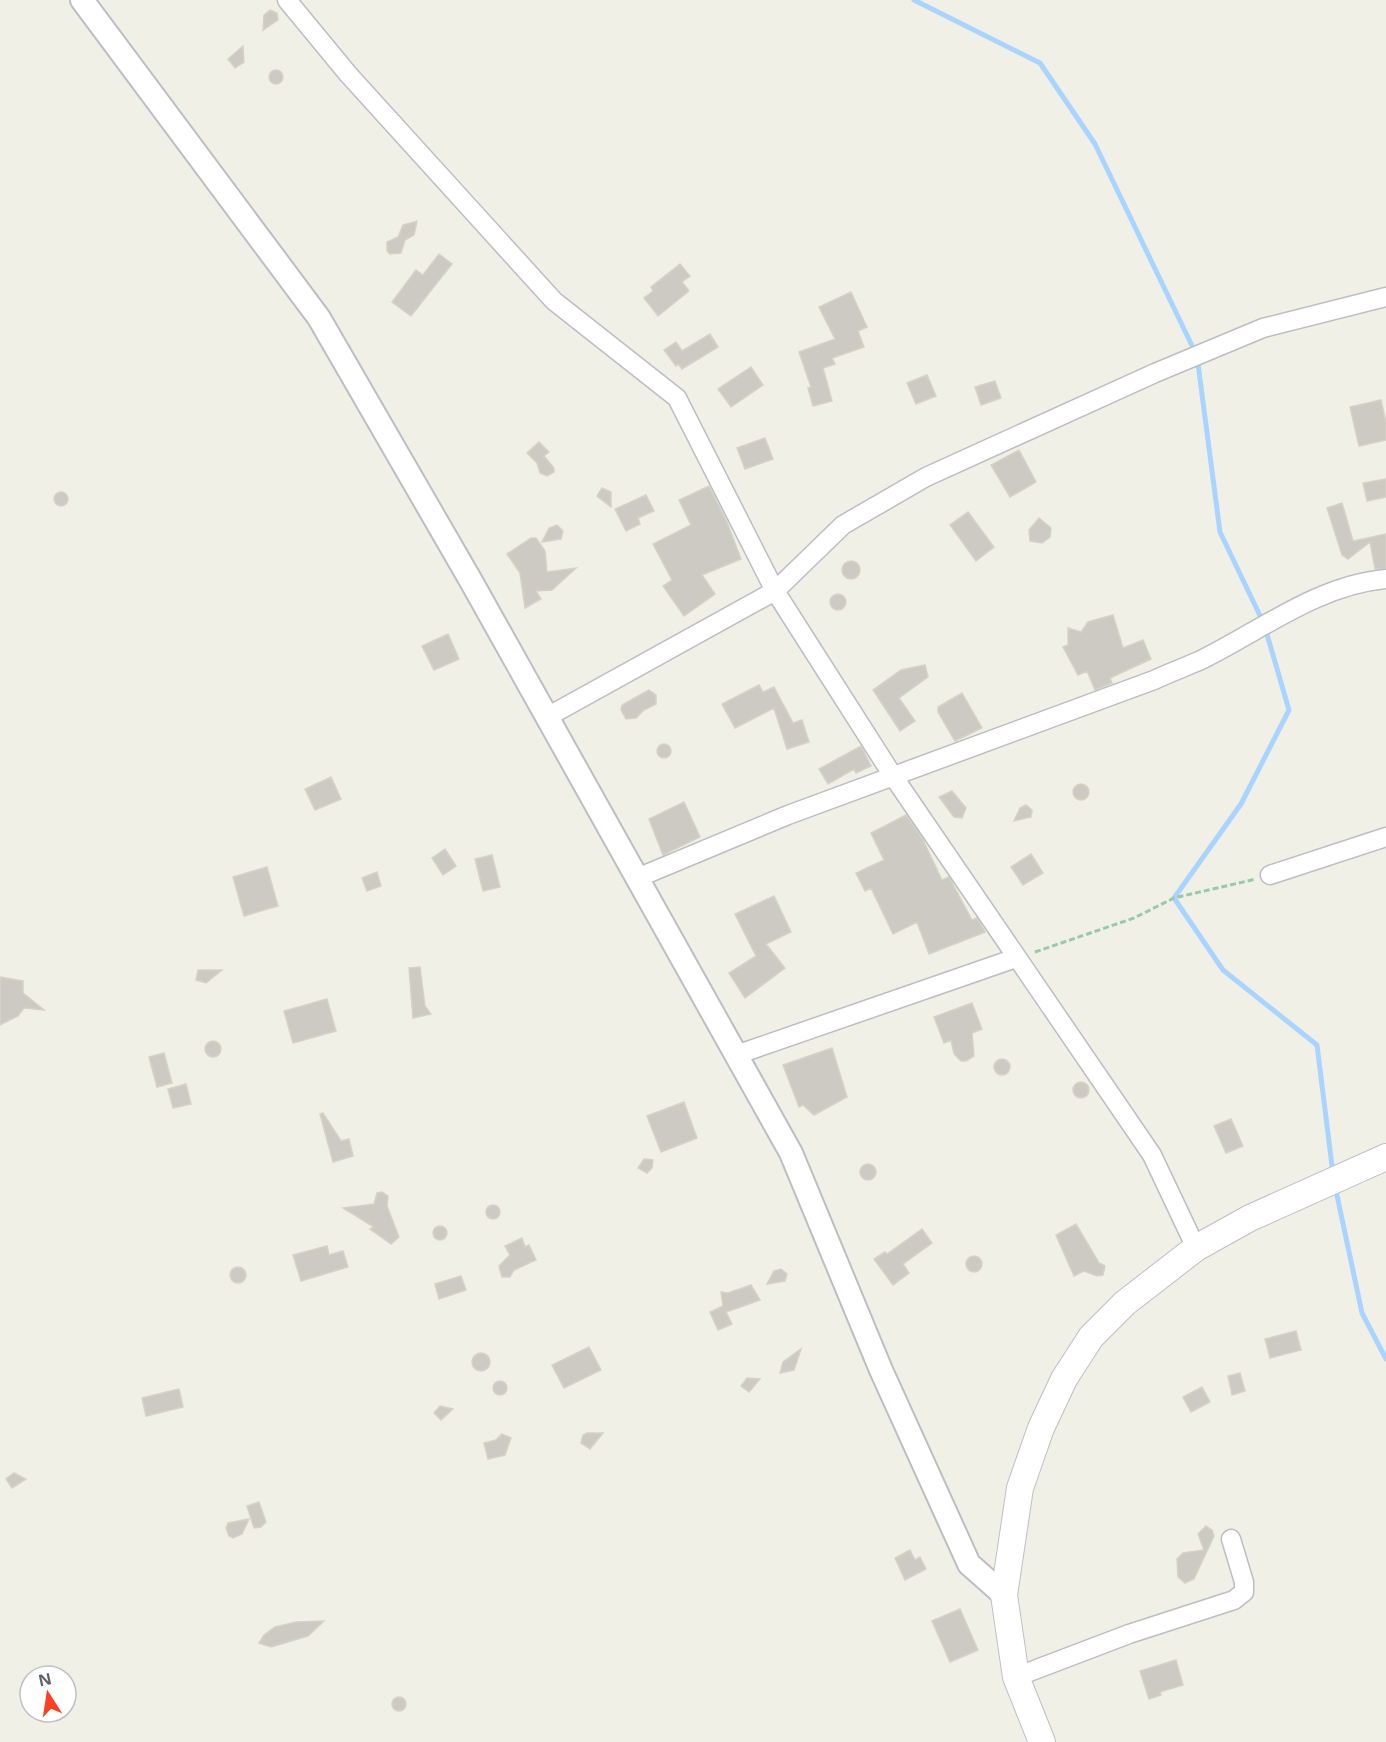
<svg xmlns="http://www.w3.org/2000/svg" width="1386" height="1742" font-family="'Open Sans',sans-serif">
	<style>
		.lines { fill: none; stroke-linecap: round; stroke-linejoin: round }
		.stream { stroke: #a9d4ff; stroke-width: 5 }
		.building { fill: #cdcac3; stroke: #d7d2c4; stroke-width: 1.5 }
		.minor-casing { stroke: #bbbec3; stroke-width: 21 }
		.tertiary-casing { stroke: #bbbec3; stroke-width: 26 }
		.secondary-casing { stroke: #bcbfc5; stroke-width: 28 }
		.path { stroke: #98caaa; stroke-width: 3; stroke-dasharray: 6 3; stroke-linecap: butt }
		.minor { stroke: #fff; stroke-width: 18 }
		.tertiary { stroke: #fff; stroke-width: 22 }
		.secondary { stroke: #fff; stroke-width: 26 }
	</style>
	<rect width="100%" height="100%" fill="#f1f0e6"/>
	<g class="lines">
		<path class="stream" d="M914 0 1040 63 1095 144 1197 356 1220 532 1264 624 1289 710 1241 804 1174 898 1223 970 1317 1045 1333 1174
			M1335 1186 1362 1313 1386 1359"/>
	</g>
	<path class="building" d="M270 10 277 13 278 20 263 30 264 15Z
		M243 46 244 62 235 68 228 59Z
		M269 77a7 7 0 1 1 14 0a7 7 0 1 1-14 0Z
		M417 221 414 235 405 240 401 253 390 254 387 251V242L398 237 403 225Z
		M439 254 452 264 411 316 392 302 416 270 423 275Z
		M680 264 690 276 682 282 689 291 658 316 644 298 653 291 651 287Z
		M851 292 867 327 858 331 864 347 832 358 835 364 823 368 832 401 813 406 808 388 811 387 799 352 835 339 819 307Z
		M710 334 718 347 682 369 678 364 676 366 664 350 676 342 682 351Z
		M751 367 763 385 731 407 718 389Z
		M927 375 936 396 916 404 907 383Z
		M995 381 1001 398 981 405 975 387Z
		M1381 400 1386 423V440L1359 446 1350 407Z
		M765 438 773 459 745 469 737 448Z
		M539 442 549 452 544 456 554 468V472L547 476 540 473 537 463 527 453Z
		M1019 450 1036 482 1010 497 991 465Z
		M1386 479V497L1367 501 1363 483Z
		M709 486 727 522 741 559 702 575 715 594 684 616 663 586 672 580 653 544 691 525 679 500Z
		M602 488 611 492V507L597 496Z
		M54 499a7 7 0 1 1 14 0a7 7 0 1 1-14 0Z
		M646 495 654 511 638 518 640 524 626 531 615 509Z
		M1342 503 1353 541 1386 534V568L1375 569 1370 542 1348 559 1342 555 1327 508Z
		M968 512 994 547 976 561 950 525Z
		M1039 518 1051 528 1050 537 1042 543 1030 541 1029 530Z
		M557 525 563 531 561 539 542 542 549 528Z
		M531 538H536L545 551 547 572 576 568 552 590 536 591 541 599 525 608 520 573 507 554Z
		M842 570a9 9 0 1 1 18 0a9 9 0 1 1-18 0Z
		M830 602a8 8 0 1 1 16 0a8 8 0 1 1-16 0Z
		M1113 615 1123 648 1143 640 1151 659 1110 678 1112 683 1095 690 1087 671 1078 675 1063 647 1068 645V628L1081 632 1088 622Z
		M448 634 459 659 434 670 422 646Z
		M925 665 928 677 899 698 915 721 900 731 873 690 901 670Z
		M759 685 763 692 774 687 793 723 802 720 809 742 787 749 774 708 735 728 722 704Z
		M649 690 656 695V704L644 710 636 718 626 719 621 710 622 705Z
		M962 693 982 728 955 741 938 712V707Z
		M657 751a7 7 0 1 1 14 0a7 7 0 1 1-14 0Z
		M861 746 871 766 856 773 854 769 828 784 819 769Z
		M331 777 341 799 315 810 305 789Z
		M1073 792a8 8 0 1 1 16 0a8 8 0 1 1-16 0Z
		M952 791 966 808 962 818 954 817 939 797Z
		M684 802 700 837 663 855 649 819Z
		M1026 805 1032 810 1031 817 1014 821 1020 808Z
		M906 815 922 838 942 880 949 877 972 920 977 918 985 932 929 954 917 922 893 934 871 888 865 891 856 873 884 860 871 833Z
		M445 849 456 866 443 875 432 858Z
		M1031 854 1043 873 1023 885 1011 867Z
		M492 855 500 887 483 891 475 859Z
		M267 867 278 906 244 916 233 877Z
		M377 872 381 886 367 891 362 878Z
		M774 896 791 932 766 944 785 968 745 998 729 973 756 956 735 914Z
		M420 967 425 1006 431 1014 413 1018 409 968Z
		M198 970H222L206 983 196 980Z
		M0 977 23 981V993L44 1010 24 1008 18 1016 0 1025Z
		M327 999 336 1031 293 1043 284 1011Z
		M972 1003 982 1029 972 1033 974 1056 966 1061H961L954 1054 951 1040 944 1043 934 1017Z
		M205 1049a8 8 0 1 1 16 0a8 8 0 1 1-16 0Z
		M832 1048 847 1097 814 1115 803 1105 799 1107 783 1065Z
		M164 1053 172 1083 157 1087 149 1057Z
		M994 1067a8 8 0 1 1 16 0a8 8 0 1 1-16 0Z
		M1073 1090a8 8 0 1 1 16 0a8 8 0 1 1-16 0Z
		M186 1084 191 1104 173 1108 168 1089Z
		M684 1102 697 1138 661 1152 647 1116Z
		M323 1113 341 1141 349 1139 353 1156 333 1162 320 1114Z
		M1231 1119 1243 1146 1226 1153 1214 1126Z
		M644 1159 653 1160 652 1168 647 1173 638 1168Z
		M860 1172a8 8 0 1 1 16 0a8 8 0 1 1-16 0Z
		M382 1192 388 1196 387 1206 399 1237 391 1244 370 1229 374 1227 343 1208 374 1204 377 1193Z
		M486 1212a7 7 0 1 1 14 0a7 7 0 1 1-14 0Z
		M1076 1224 1099 1263 1105 1266 1103 1275 1097 1276 1084 1271 1074 1276 1056 1235Z
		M433 1233a7 7 0 1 1 14 0a7 7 0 1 1-14 0Z
		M922 1229 932 1243 903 1264 909 1273 893 1285 874 1259 885 1252 887 1254Z
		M522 1238 525 1247 529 1245 536 1260 514 1270 510 1277H502L499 1266 510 1255 505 1246Z
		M327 1246 329 1255 343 1251 348 1267 301 1281 293 1255Z
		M966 1264a8 8 0 1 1 16 0a8 8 0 1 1-16 0Z
		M230 1275a8 8 0 1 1 16 0a8 8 0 1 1-16 0Z
		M781 1269 787 1274 785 1281 767 1284 774 1271Z
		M461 1276 466 1290 439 1299 435 1284Z
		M751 1285 760 1300 726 1312 732 1324 718 1330 710 1312 723 1306 721 1292 728 1293Z
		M1296 1331 1301 1350 1270 1358 1265 1339Z
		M589 1347 601 1370 564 1388 552 1365Z
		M801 1349 794 1370 780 1373 783 1362Z
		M472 1362a9 9 0 1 1 18 0a9 9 0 1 1-18 0Z
		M1240 1373 1245 1391 1232 1395 1228 1376Z
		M747 1378 760 1379 749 1392 741 1386Z
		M493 1388a7 7 0 1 1 14 0a7 7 0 1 1-14 0Z
		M1202 1387 1210 1402 1191 1412 1183 1397Z
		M179 1389 183 1407 146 1416 142 1398Z
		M440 1406 453 1409 441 1420 434 1413Z
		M587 1433H603L590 1449 581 1443 583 1435Z
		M502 1434 511 1438 505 1455 488 1459 484 1443 496 1440Z
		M14 1473 26 1479 12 1488 6 1479Z
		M259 1502 266 1522 261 1527 254 1528 247 1506Z
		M249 1519 242 1534 233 1538 229 1536 226 1528 228 1523Z
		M1206 1526 1212 1530 1214 1536 1194 1579 1185 1583 1178 1577 1177 1559 1183 1553 1204 1550 1198 1534Z
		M910 1550 915 1560 920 1557 926 1569 905 1580 895 1558Z
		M960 1609 978 1650 950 1662 932 1621Z
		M324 1621 308 1636 271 1647 259 1643 264 1635 275 1627 296 1622Z
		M1176 1660 1183 1685 1160 1692 1161 1695 1149 1699 1140 1671Z
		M392 1704a7 7 0 1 1 14 0a7 7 0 1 1-14 0Z"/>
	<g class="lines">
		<defs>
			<path id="minor" d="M287 0 348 74 554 301 677 398 775 591 893 776 1152 1155 1196 1248
				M547 717 775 591 843 525 926 477 1155 373 1263 328 1386 297
				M1270 875 1386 837
				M637 878 788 815 1154 680C1169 673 1185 667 1201 660 1260 631 1318 585 1386 579
				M736 1055 1016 958
				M1016 1677 1129 1634 1234 1600 1244 1592V1582L1231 1539"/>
			<path id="tertiary" d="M82 0 319 318 471 581 791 1153 881 1370 969 1564 1004 1595"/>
			<path id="secondary" d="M1042 1742 1016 1677 1004 1595 1020 1488 1041 1428 1064 1379 1091 1337 1125 1303 1196 1248 1250 1218 1386 1157"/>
		</defs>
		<use href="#minor" class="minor-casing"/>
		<use href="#tertiary" class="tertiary-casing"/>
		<use href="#secondary" class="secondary-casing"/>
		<path class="path" d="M1035 952 1134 918 1174 898 1256 879"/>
		<use href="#minor" class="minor"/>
		<use href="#tertiary" class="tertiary"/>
		<use href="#secondary" class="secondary"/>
	</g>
	<g transform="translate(48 1694) rotate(348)"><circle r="28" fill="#ffffff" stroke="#bfc0c3" stroke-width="1.5"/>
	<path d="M0-4.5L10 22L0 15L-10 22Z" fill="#fa4124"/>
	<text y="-9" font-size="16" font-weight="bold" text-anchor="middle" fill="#5e6268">N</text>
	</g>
</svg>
